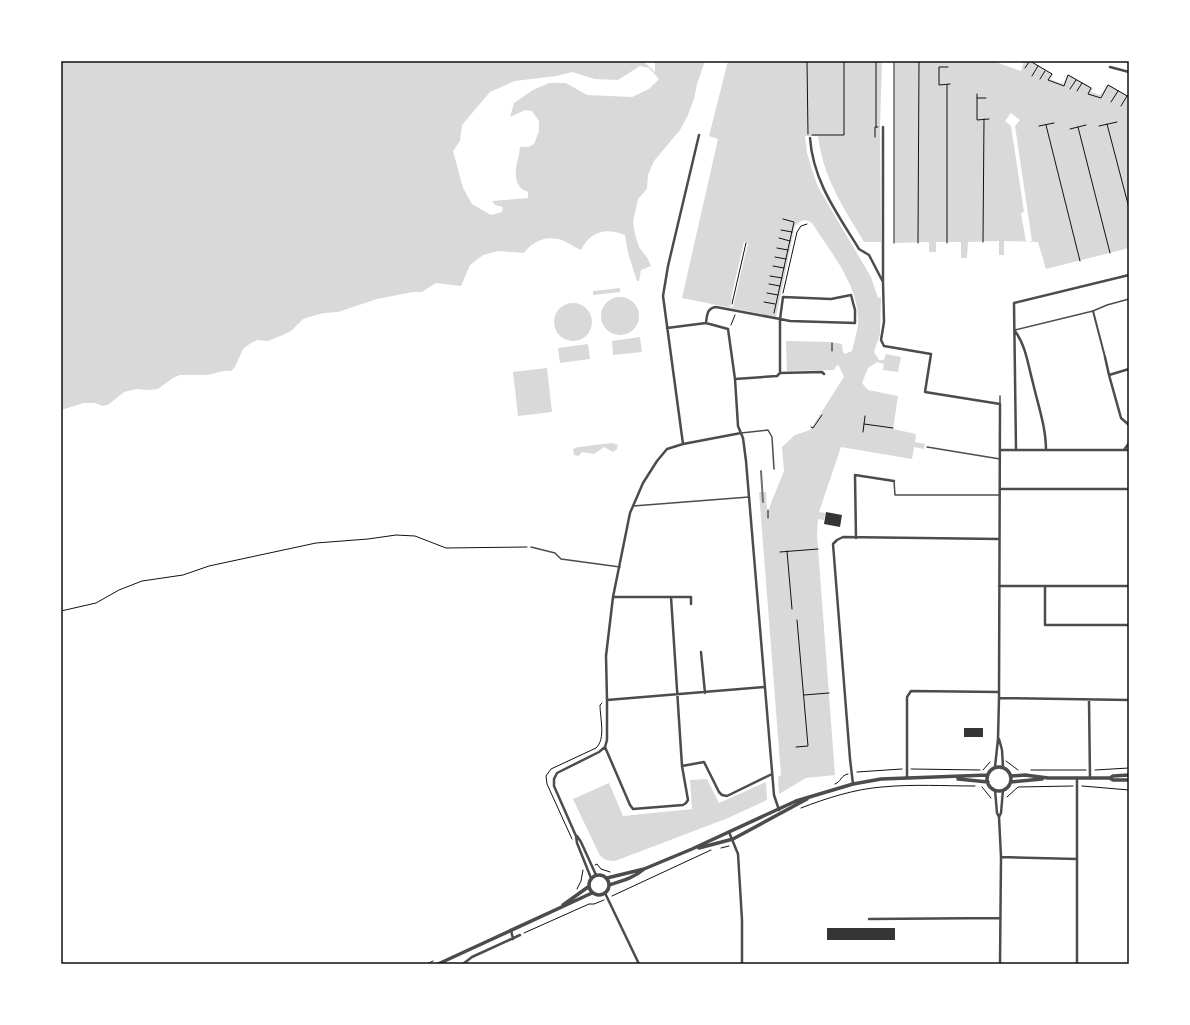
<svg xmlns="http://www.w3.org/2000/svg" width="1190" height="1025" font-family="Lora,serif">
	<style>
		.water { fill: #d9d9d9; fill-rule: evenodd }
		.pier { fill: #fff }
		.building { fill: #353535 }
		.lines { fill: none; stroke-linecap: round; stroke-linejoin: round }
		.path { stroke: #111; stroke-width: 1 }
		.service { stroke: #4c4c4c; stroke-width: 1.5 }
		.pedestrian { stroke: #4c4c4c; stroke-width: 2 }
		.minor { stroke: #4c4c4c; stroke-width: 2.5 }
		.tertiary { stroke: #4c4c4c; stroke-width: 3.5 }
		.rail { stroke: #707070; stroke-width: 2 }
		.neatline { fill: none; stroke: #111; stroke-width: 1.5 }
	</style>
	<rect width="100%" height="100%" fill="#fff"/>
	<path class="water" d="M61 61H643L655 72V61H705L697 84 694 99 687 117 680 130 654 161 648 175 647 189 638 199 633 222 635 234 639 247 648 259 651 266 641 270 639 281H637L628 253 625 235C605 227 590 232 581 250 574 247 565 240 558 239 544 236 531 243 524 253L498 251 483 255 470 265 461 286 436 283 422 292H413L377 299 338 312 324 313 309 317 303 319 291 331 285 334 268 341 257 340 248 345 243 349 235 367 231 371H223L208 375H180L173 378 158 389 148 390 137 389 124 392 108 405 103 406 95 403H84L61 410ZM640 66 649 68 659 79 649 89 632 97 587 95 566 83H549L533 90 514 103 510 117 525 110 532 111 539 121V131L534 144 528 147H520C519 160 511 175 520 187 521 189 526 191 528 192V198L492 201 495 205 503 207 502 212 491 215 472 204 463 188 453 151 460 141 462 125 490 92 515 81 556 76 572 72 595 79 618 80Z
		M728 61H882L880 126 881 242H864C843 206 823 178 818 136H805L807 153 812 170 818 187 871 277 878 298 881 297 880 334 874 352 879 360H884L886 354 901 357 898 372 883 370 884 364 877 362 868 368 862 383 868 390 898 396 893 429 916 434 915 442 925 444 924 449 914 447 912 459 841 447 819 512 825 513 824 520 818 519 817 535 835 775 806 778 779 794 778 777 781 775 759 492H766L767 510H769L771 503 784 471 782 447 795 435 810 430 844 377 839 366 837 365 834 370 787 371 786 341 831 342 842 344 843 352 845 354 852 351C854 342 857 333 858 324 860 286 831 253 812 223 805 218 800 220 795 226L776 317 682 298 718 139 709 136Z
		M895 61H993L1021 71 1024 61H1031L1053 74 1050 79 1063 84 1068 74 1093 88 1091 92 1100 95 1108 84 1129 96V248L1046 269 1038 242 1004 241V255H999V241L968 242 967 258H961V242H936V252H929V242L895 243Z
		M620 288V292L593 295V291Z
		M601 316a19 19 0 1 1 38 0a19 19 0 1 1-38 0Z
		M554 322a19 19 0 1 1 38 0a19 19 0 1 1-38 0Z
		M640 337 642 352 613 355 612 341Z
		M588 344 590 359 560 363 558 348Z
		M547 368 552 412 518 416 513 372Z
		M612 443 618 445 617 449 613 452 604 447 594 454 582 452 579 456 574 455 573 449 578 447Z
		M707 779 719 803 766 782 767 800 728 818 615 861C607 861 604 860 599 854L573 799 609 783 623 816 692 809 690 780Z"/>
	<path class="pier" d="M1011 113 1020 120 1015 126 1032 241 1026 242 1021 213 1024 212 1011 126 1005 121Z
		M744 242 748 243 733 307H730L732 298H731Z"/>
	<path class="building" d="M826 512 842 515 840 527 824 524Z
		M964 728H983V737H964Z
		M827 928H895V940H827Z"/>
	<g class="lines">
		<path class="path" d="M807 61 808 134
			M876 61V127H878
			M1030 61 1052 74 1048 80 1064 86 1068 75 1091 88 1088 94 1101 98 1108 85 1129 97
			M948 67H939V85L950 84
			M1025 68 1029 62
			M1032 76 1038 66
			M1040 79 1045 71
			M1070 89 1076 80
			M1077 91 1082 83
			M977 94V98H986
			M977 98V120L989 119
			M1111 102 1118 91
			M1121 106 1127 96
			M1107 124 1129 208
			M1046 125 1080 261
			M1039 126 1054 123
			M1099 126 1117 122
			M1078 127 1110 253
			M1070 129 1086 125
			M812 135H844V61
			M875 137V127H876
			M781 230 792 232
			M779 238 790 241
			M983 242 984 119
			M894 243V61
			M918 243 919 61
			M947 243V85
			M777 248 788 250
			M775 257 786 259
			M773 266 784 268
			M770 276 782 278
			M769 284 780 286
			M767 293 778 295
			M783 293 797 232 801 226 807 224
			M764 302 775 304
			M732 304 746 243
			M774 313 794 222 783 219
			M731 325 735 315
			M832 351V343
			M864 424 893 428
			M811 427 813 428 822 415
			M863 432 865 416
			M768 510V518
			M787 551 792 609
			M780 552 818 549
			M61 611 96 603 119 590 142 581 183 575 209 566 316 543 368 539 396 535 415 536 446 548 527 547
			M804 695 829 693
			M796 747 808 746 797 620
			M1006 761 1018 770
			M911 769 980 770
			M983 770 990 762
			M1031 770H1086
			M1095 770 1129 768
			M857 772 902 769
			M835 784C841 782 841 775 848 774
			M1082 786 1129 790
			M982 787 991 798
			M1007 797 1018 787 1073 786
			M801 808C827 798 855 789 882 787 913 784 944 786 975 786
			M572 839 547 784 546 776 551 769 596 748C606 739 600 718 600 705L602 703
			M721 848 729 846
			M595 865 597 864 601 869 610 872
			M577 889 581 881 583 870
			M612 896 711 850
			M524 933 589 904H594L604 900
			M427 964 433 961"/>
		<path class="service" d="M1015 330 1093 311 1107 305 1129 299
			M1000 404V396
			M741 433 768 430 772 437 774 469
			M927 447 1000 459
			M894 481 895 495H999
			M633 506 749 497
			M531 547 555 553 561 559 620 567"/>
		<path class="pedestrian" d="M1093 311 1105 357"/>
		<path class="minor" d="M1110 67 1129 72
			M810 138C813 181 837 213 859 249L869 255 883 282 884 322 881 340 884 346 931 354 925 392 1000 404 999 698 998 739 995 767
			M883 282V127
			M851 295 855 310V323L790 321 780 319 783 297 831 299Z
			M706 323C707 315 707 308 716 307L780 319V373
			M667 328 706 323 728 329 735 379 738 426 743 438 746 461 774 795 779 810
			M1015 331C1026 346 1028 365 1033 383 1038 405 1046 427 1046 450
			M1105 357 1109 375
			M1129 369 1109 375 1121 418 1129 425
			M735 379 777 376 780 373 822 372 824 374
			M683 444 663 296 668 266 699 135
			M1016 449 1014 303 1129 275
			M1000 450H1129
			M1124 450 1129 443
			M1000 489H1129
			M856 538 855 475 894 481
			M999 586H1129
			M1045 586V625H1129
			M671 597H691V604
			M701 652 705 693
			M999 698 1129 700
			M607 700 765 687
			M1089 700 1090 778
			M999 739 1002 750 1003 767
			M605 747 630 805 633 809 683 805 686 803 688 800 682 766 671 597H613
			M682 766 704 762 719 792 722 795 727 796 772 774
			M907 778V697L911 691 999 692
			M853 784 850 759 833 544 837 540 843 537 999 539
			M995 790 997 813 999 817
			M729 832 738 854 742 920V964
			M577 836 581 842 596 875
			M1001 857 1077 859
			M591 878 577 843 576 836 554 786V779L557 773 599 752 605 747 607 740V700L606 656 613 597 630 513 643 483 657 461 667 449 683 444 741 433
			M605 893 639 964
			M869 919 1000 918
			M511 930 513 939
			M463 964 472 957 520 935
			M1000 964 1001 857 999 817 1001 813 1003 790
			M1077 964V778"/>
		<path class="tertiary" d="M987 779a12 12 0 1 1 24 0a12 12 0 1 1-24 0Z
			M1011 776 1025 775 1048 778H1110L1113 780H1129
			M1110 778 1113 776 1129 775
			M958 779 988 782
			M1011 782 1042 779
			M699 848 733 839 807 799
			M589 885a10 10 0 1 1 20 0a10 10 0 1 1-20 0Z
			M607 878 644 869 692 849 796 801 853 784 881 779 988 775
			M609 885C622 881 634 878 644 869
			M563 905 588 887
			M438 964 592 893"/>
		<path class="rail" d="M761 471 763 502"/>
	</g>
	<rect width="1190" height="1025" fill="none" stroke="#ffffff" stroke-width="124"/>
	<rect x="62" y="62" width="1066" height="901" class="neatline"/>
</svg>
